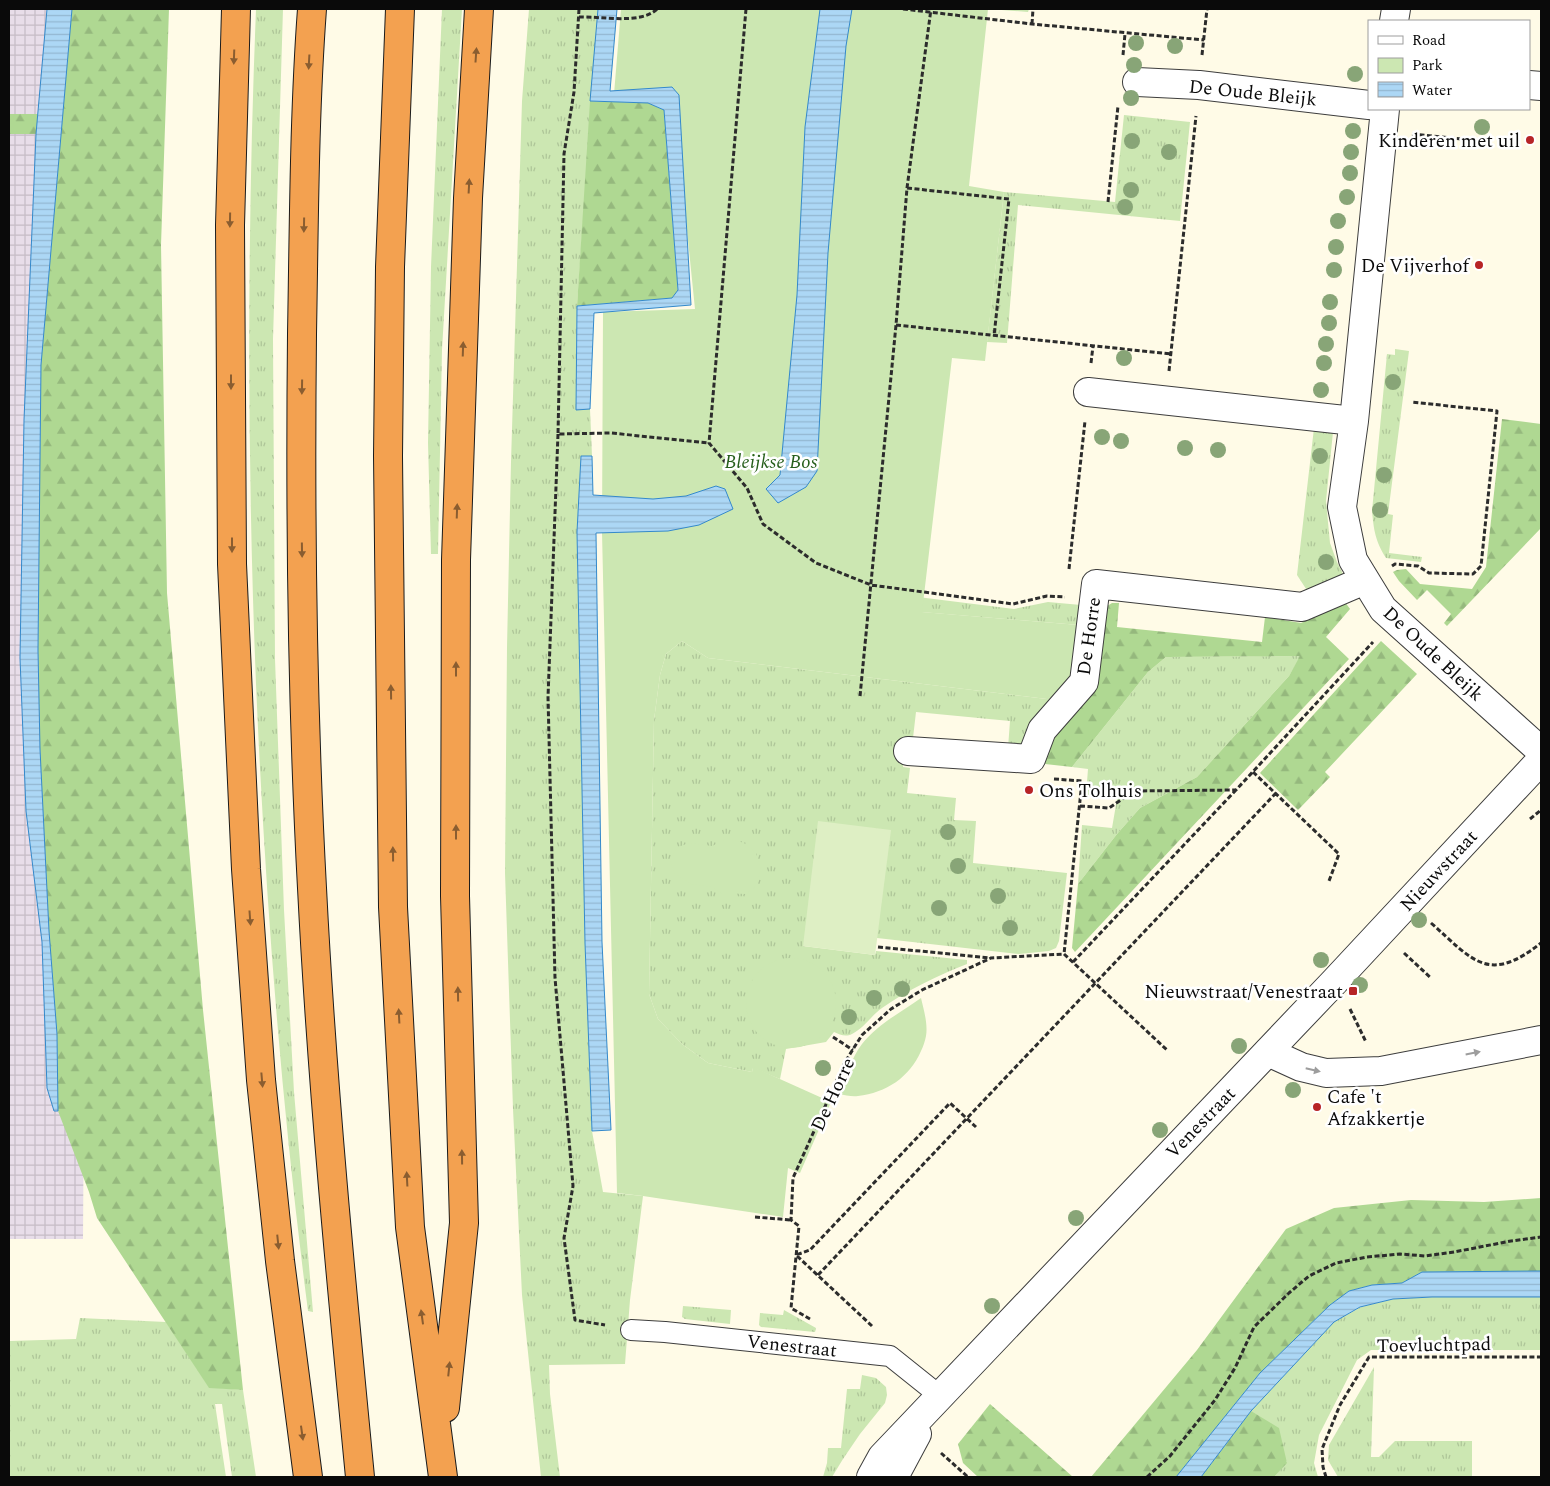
<svg xmlns="http://www.w3.org/2000/svg" width="1550" height="1486" font-family="Spectral,serif">
	<style>
		.industrial { fill: url(#industrial-grid) }
		.grass { fill: url(#grass-tufts) }
		.forest { fill: url(#forest-firs) }
		.park { fill: #cce7b2 }
		.pitch { fill: #deefc4 }
		.water { fill: url(#water-rules); stroke: #3489cb }
		.lines { fill: none; stroke-linecap: round; stroke-linejoin: round }
		.service-casing { stroke: #3d3d3d; stroke-width: 22 }
		.minor-casing { stroke: #3d3d3d; stroke-width: 30 }
		.tertiary-casing { stroke: #3d3d3d; stroke-width: 30 }
		.motorway-casing { stroke: #1b1b1b; stroke-width: 30 }
		.path { stroke: #2c2c2c; stroke-width: 3; stroke-dasharray: 5 2.5; stroke-linecap: butt }
		.service { stroke: #fff; stroke-width: 20 }
		.minor { stroke: #fff; stroke-width: 28 }
		.tertiary { stroke: #fff; stroke-width: 28 }
		.motorway { stroke: #f3a150; stroke-width: 28 }
		.tree { fill: #88a577 }
		.oneway { fill: #8a5d30 }
		.oneway2 { fill: #9d9d9d }
		.poi-dot { fill: #b72426; stroke: #fff; stroke-width: 2 }
		.labels { text-anchor: middle; stroke-width: 5; stroke-linejoin: round; paint-order: stroke }
		.street-label { font-size: 19px; fill: #0a0a0a; stroke: #fff }
		.poi-label { font-size: 19px; fill: #0a0a0a; stroke: #fff; text-anchor: end }
		.park-label { font-size: 19px; font-style: italic; fill: #275f1c; stroke: #fff }
	</style>
	<defs>
		<pattern id="industrial-grid" width="8" height="8" patternUnits="userSpaceOnUse" patternTransform="scale(1.25)"><rect width="8" height="8" fill="#e8dde9"/><path d="M0 4h8M4 0v8" fill="none" stroke="#c6bcc6"/></pattern>
		<pattern id="grass-tufts" width="24" height="20" patternUnits="userSpaceOnUse" patternTransform="scale(1.25)"><rect width="24" height="20" fill="#cce7b2"/><path d="M3 7l-1-3M5 7V3M7 7l1-3M15 17l-1-3M17 17v-4M19 17l1-3" fill="none" stroke="#aec598"/></pattern>
		<pattern id="forest-firs" width="22" height="20" patternUnits="userSpaceOnUse" patternTransform="scale(1.25)"><rect width="22" height="20" fill="#afd892"/><path d="M5 1l3.5 6h-7zM16 11l3.5 6h-7z" fill="#95b87d"/></pattern>
		<pattern id="water-rules" width="6" height="5" patternUnits="userSpaceOnUse" patternTransform="scale(1.25)"><rect width="6" height="5" fill="#acd7f5"/><path d="M0 2.5h6" fill="none" stroke="#93b7d1"/></pattern>
	</defs>
	<rect width="100%" height="100%" fill="#fffbe7"/>
	<path class="industrial" d="M9 9H107L89 267 83 1239H9Z"/>
	<path class="grass" d="M256 9H283L273 339 275 659 284 910 294 1092 313 1312 308 1311C281 1103 265 894 256 684 247 459 247 234 256 9Z
		M442 9H462L442 350 438 554H431L428 443 431 267Z
		M529 9H598L577 306 576 409H590L592 456H581L577 532 585 943 592 1131 603 1192 643 1196 630 1300 625 1364 549 1365 550 1394 560 1477H541L522 1295 513 1109 505 873 507 647 511 462 522 101Z
		M1124 115 1190 122 1180 221 1018 205 1007 343 987 342 1004 192 1115 202Z
		M1395 349 1409 351 1388 514 1393 515 1389 553 1422 557 1421 562 1386 558C1375 540 1374 531 1372 511L1387 354 1395 355Z
		M1314 428 1333 432 1326 501 1330 543 1337 562 1346 580 1310 595 1297 575Z
		M886 593 1014 609 1048 602 1081 605 1079 625 860 607Z
		M682 641 708 658 1055 700 1024 743 1017 748H1008L1010 721 916 712 913 738H906L903 767 910 768 907 793 956 798 954 820 976 821 973 863 1067 873 1059 941 1056 948 1049 951 1019 954 877 938 803 946 875 955 876 951 967 960V964C937 976 909 989 882 1008 871 1016 864 1028 852 1034 846 1037 840 1035 834 1032L826 1042 786 1049 780 1079 753 1068 752 1072 708 1063 682 1044 658 1019 649 994 654 720 660 675 666 654Z
		M1301 656 1289 676 1197 777 1140 808 1117 834 1078 884 1082 825 1112 828 1117 799 1086 795 1088 769 1072 767 1148 672 1166 657Z
		M1432 1297H1541V1350H1371L1357 1360 1319 1435 1314 1463 1318 1477H1274L1287 1462 1251 1411 1334 1322 1361 1307 1393 1299Z
		M683 1306 731 1310 730 1324 685 1319 682 1317Z
		M784 1310 816 1328 815 1332 761 1327 759 1325 760 1313 783 1315Z
		M80 1318 166 1322 209 1387 243 1390 256 1477H232L222 1404H215L226 1477H9V1341L76 1339Z
		M1374 1367 1371 1457H1379L1395 1441H1472V1477H1338L1328 1460 1329 1445Z
		M862 1375 876 1378 886 1387 887 1395 885 1403 860 1434 843 1459 832 1477H823L827 1463 828 1448H841L847 1389H860Z"/>
	<path class="forest" d="M72 9H169L161 245 167 593 203 1010 243 1390 209 1388 97 1218 89 1192 58 1111 57 1034 49 931 40 749 38 650 41 365Z
		M590 101 648 103 664 110 678 291 672 298 577 306Z
		M9 114H38L36 134H9Z
		M1502 419 1541 424V528L1447 626 1444 623 1451 614 1427 590 1417 600 1399 581 1393 572 1397 570 1406 569 1420 584 1472 589 1486 567Z
		M1345 602 1350 609 1326 637 1349 659 1075 952 1072 948 1078 884 1117 834 1140 808 1197 777 1289 676 1300 656 1166 657 1148 672 1072 767 1045 764 1049 734 1104 608 1112 603H1119L1117 627 1262 642 1265 617 1301 623Z
		M1381 641 1417 674 1325 772 1330 777 1298 810 1260 773Z
		M1541 1198V1271L1422 1272 1402 1283 1372 1285 1349 1291 1330 1305 1260 1373 1176 1477H1091L1197 1350 1286 1229 1334 1208 1411 1200 1484 1202Z
		M990 1404 1073 1477H978L963 1463 958 1444Z
		M1251 1411 1279 1428 1287 1463 1274 1477H1201Z"/>
	<path class="park" d="M621 9H1029L1028 12 988 9 969 186 1004 192 985 361 952 358 922 612 1079 625 1074 672 1055 700 708 658 682 641 666 654 660 675 654 720 649 994 658 1019 682 1044 708 1063 752 1072 753 1067 831 1102 800 1173 788 1168 783 1217 643 1196 617 1193 602 532 603 312 695 309 673 93 614 94Z
		M729 838 744 843 756 853 761 868 757 885 746 894 721 893 712 887 691 884 675 874 670 859 678 847 689 843 712 846Z
		M746 1003a45 45 0 1 1 90 0a45 45 0 1 1-90 0Z
		M921 998C924 1011 928 1024 926 1036 925 1041 923 1047 921 1051 910 1077 886 1093 858 1096 852 1097 845 1095 839 1094 846 1078 851 1058 862 1044 877 1025 901 1012 921 998Z"/>
	<path class="pitch" d="M818 821 891 830 875 955 803 946Z"/>
	<path class="water" d="M47 9H72L41 365 38 650 40 749 49 931 57 1034 58 1111H54L47 1088 42 942 26 811 20 658 24 420 36 134Z
		M598 9H617L610 91 672 87 679 95 691 305 594 313 590 409 576 410 577 306 672 298 678 290 664 110 648 103 590 101Z
		M820 9H852L846 46 828 253 817 471 806 487 778 503 766 489 780 475 797 295 805 127Z
		M581 456H592L593 495 653 499 686 496 716 486 725 489 733 509 699 525 668 531 596 533 602 942 611 1130 592 1131 585 943 577 532Z
		M1541 1271V1297H1432L1393 1299 1360 1307 1334 1322 1251 1411 1201 1477H1176L1260 1373 1330 1305 1349 1291 1372 1285 1402 1283 1422 1272Z"/>
	<g class="lines">
		<defs>
			<path id="service" d="M631 1330 665 1332 890 1356 940 1396"/>
			<path id="minor" d="M1394 21 1396 9
				M1137 82 1199 85 1369 105
				M1529 85 1541 86
				M1385 109 1354 421 1342 507 1353 560 1383 609 1541 751
				M1088 392 1354 421
				M908 751 1031 759 1042 730 1084 682 1096 584 1302 607 1365 580
				M1268 1052 1301 1067 1326 1073 1381 1071 1541 1040"/>
			<path id="tertiary" d="M871 1477 882 1457 1335 981 1541 760
				M894 1477 917 1434"/>
			<path id="motorway" d="M236 9 230 225 232 564 246 869 261 1080 280 1261 308 1477
				M312 9C304 117 304 226 302 334 300 519 302 703 312 888 322 1085 341 1281 360 1477
				M400 9 390 267 388 456 393 907 410 1227 443 1477
				M445 1408 464 1223 455 896 456 560 468 198 479 9"/>
		</defs>
		<use href="#service" class="service-casing"/>
		<use href="#minor" class="minor-casing"/>
		<use href="#tertiary" class="tertiary-casing"/>
		<use href="#motorway" class="motorway-casing"/>
		<path class="path" d="M579 9 574 92 564 154 558 434 611 433 709 443
			M746 9 709 443 747 488 763 524 816 563 871 585 1013 604 1047 596 1065 597
			M903 9 1032 24 1204 40
			M579 17C600 16 641 25 657 9
			M1032 24 1033 9
			M1123 55 1125 34
			M1202 55 1207 9
			M1412 134 1481 141
			M907 188 1009 199 994 336
			M1108 202 1118 106
			M896 325 1171 354
			M1091 363 1093 346
			M1169 371 1196 116
			M558 434 548 697 555 978 573 1186 564 1238 575 1320 605 1325
			M1392 566 1395 564 1418 566 1429 573 1473 574 1481 566 1497 411 1411 402
			M1069 569 1085 421
			M860 696 896 325 907 188 931 9
			M1253 772 1339 854 1329 881
			M1054 779 1082 781 1064 954
			M1080 806 1109 808 1134 791 1236 790 1373 642
			M1530 819 1541 810
			M1431 923C1473 960 1488 985 1541 943
			M878 947 991 958
			M1404 953 1431 978
			M1064 954 1167 1050
			M1073 962 1236 790
			M1350 1009 1366 1042
			M833 1037 853 1050
			M755 1217 791 1220
			M818 1275 1276 793
			M810 1319 791 1308 799 1226 791 1220 793 1178 845 1062 862 1035 891 1009 922 990 991 958 1064 954
			M872 1326 796 1255 810 1250 950 1103 976 1127
			M941 1453 968 1477
			M1147 1477 1170 1456 1215 1400 1235 1368 1254 1327 1289 1293 1309 1276 1336 1263 1367 1257 1400 1254 1425 1256 1454 1252 1511 1241 1541 1237
			M1326 1477 1323 1467 1322 1449 1340 1405 1369 1357H1541"/>
		<use href="#service" class="service"/>
		<use href="#minor" class="minor"/>
		<use href="#tertiary" class="tertiary"/>
		<use href="#motorway" class="motorway"/>
	</g>
	<g class="tree">
		<circle cx="1136" cy="43" r="8"/>
		<circle cx="1175" cy="46" r="8"/>
		<circle cx="1134" cy="65" r="8"/>
		<circle cx="1355" cy="74" r="8"/>
		<circle cx="1131" cy="98" r="8"/>
		<circle cx="1482" cy="127" r="8"/>
		<circle cx="1353" cy="131" r="8"/>
		<circle cx="1132" cy="141" r="8"/>
		<circle cx="1169" cy="152" r="8"/>
		<circle cx="1351" cy="152" r="8"/>
		<circle cx="1350" cy="173" r="8"/>
		<circle cx="1131" cy="190" r="8"/>
		<circle cx="1347" cy="197" r="8"/>
		<circle cx="1125" cy="207" r="8"/>
		<circle cx="1338" cy="221" r="8"/>
		<circle cx="1336" cy="247" r="8"/>
		<circle cx="1334" cy="270" r="8"/>
		<circle cx="1330" cy="302" r="8"/>
		<circle cx="1329" cy="323" r="8"/>
		<circle cx="1326" cy="344" r="8"/>
		<circle cx="1124" cy="358" r="8"/>
		<circle cx="1324" cy="363" r="8"/>
		<circle cx="1393" cy="382" r="8"/>
		<circle cx="1321" cy="390" r="8"/>
		<circle cx="1102" cy="437" r="8"/>
		<circle cx="1121" cy="441" r="8"/>
		<circle cx="1185" cy="448" r="8"/>
		<circle cx="1218" cy="450" r="8"/>
		<circle cx="1320" cy="456" r="8"/>
		<circle cx="1384" cy="475" r="8"/>
		<circle cx="1380" cy="510" r="8"/>
		<circle cx="1326" cy="562" r="8"/>
		<circle cx="948" cy="832" r="8"/>
		<circle cx="958" cy="866" r="8"/>
		<circle cx="998" cy="896" r="8"/>
		<circle cx="939" cy="908" r="8"/>
		<circle cx="1419" cy="920" r="8"/>
		<circle cx="1010" cy="928" r="8"/>
		<circle cx="1321" cy="960" r="8"/>
		<circle cx="1360" cy="985" r="8"/>
		<circle cx="902" cy="989" r="8"/>
		<circle cx="874" cy="998" r="8"/>
		<circle cx="849" cy="1017" r="8"/>
		<circle cx="1239" cy="1046" r="8"/>
		<circle cx="823" cy="1068" r="8"/>
		<circle cx="1293" cy="1090" r="8"/>
		<circle cx="1160" cy="1130" r="8"/>
		<circle cx="1076" cy="1218" r="8"/>
		<circle cx="992" cy="1306" r="8"/>
	</g>
	<defs><path id="oneway-solid" d="M-6-.8H1V-3.2L6.5 0L1 3.2V.8H-6Z" transform="scale(1.25)"/></defs>
	<g class="oneway">
		<use href="#oneway-solid" transform="translate(476 55) rotate(-86)"/>
		<use href="#oneway-solid" transform="translate(234 57) rotate(92)"/>
		<use href="#oneway-solid" transform="translate(309 62) rotate(93)"/>
		<use href="#oneway-solid" transform="translate(469 186) rotate(-87)"/>
		<use href="#oneway-solid" transform="translate(230 220) rotate(91)"/>
		<use href="#oneway-solid" transform="translate(304 225) rotate(91)"/>
		<use href="#oneway-solid" transform="translate(463 349) rotate(-88)"/>
		<use href="#oneway-solid" transform="translate(231 382) rotate(90)"/>
		<use href="#oneway-solid" transform="translate(302 387) rotate(91)"/>
		<use href="#oneway-solid" transform="translate(457 511) rotate(-88)"/>
		<use href="#oneway-solid" transform="translate(232 545) rotate(90)"/>
		<use href="#oneway-solid" transform="translate(302 550) rotate(89)"/>
		<use href="#oneway-solid" transform="translate(456 669) rotate(-90)"/>
		<use href="#oneway-solid" transform="translate(391 692) rotate(-91)"/>
		<use href="#oneway-solid" transform="translate(456 832) rotate(-90)"/>
		<use href="#oneway-solid" transform="translate(393 854) rotate(-91)"/>
		<use href="#oneway-solid" transform="translate(250 918) rotate(86)"/>
		<use href="#oneway-solid" transform="translate(458 994) rotate(-91)"/>
		<use href="#oneway-solid" transform="translate(399 1016) rotate(-93)"/>
		<use href="#oneway-solid" transform="translate(262 1080) rotate(85)"/>
		<use href="#oneway-solid" transform="translate(462 1157) rotate(-91)"/>
		<use href="#oneway-solid" transform="translate(407 1179) rotate(-93)"/>
		<use href="#oneway-solid" transform="translate(278 1242) rotate(84)"/>
		<use href="#oneway-solid" transform="translate(422 1317) rotate(-98)"/>
		<use href="#oneway-solid" transform="translate(449 1369) rotate(-84)"/>
		<use href="#oneway-solid" transform="translate(302 1433) rotate(82)"/>
	</g>
	<g class="oneway2">
		<use href="#oneway-solid" transform="translate(1473 1053) rotate(-11)"/>
		<use href="#oneway-solid" transform="translate(1313 1070) rotate(13)"/>
	</g>
	<g class="poi-dot">
		<circle cx="1530" cy="140" r="5"/>
		<circle cx="1479" cy="265" r="5"/>
		<circle cx="1029" cy="790" r="5"/>
		<rect x="1348" y="986" width="10" height="10" rx="2.5"/>
		<circle cx="1317" cy="1107" r="5"/>
	</g>
	<g class="labels">
		<g class="street-label">
			<text transform="translate(1253 92) rotate(6)" y="7">De Oude Bleijk</text>
			<text transform="translate(1088 636) rotate(-82)" y="7">De Horre</text>
			<text transform="translate(1434 653) rotate(43)" y="7">De Oude Bleijk</text>
			<text transform="translate(1438 870) rotate(-47)" y="7">Nieuwstraat</text>
			<text transform="translate(832 1094) rotate(-65)" y="7">De Horre</text>
			<text transform="translate(1200 1122) rotate(-46)" y="7">Venestraat</text>
			<text transform="translate(1434 1344) rotate(-1)" y="7">Toevluchtpad</text>
			<text transform="translate(792 1345) rotate(6)" y="7">Venestraat</text>
		</g>
		<g class="poi-label">
			<text x="1520" y="147">Kinderen met uil</text>
			<text x="1469" y="272">De Vijverhof</text>
			<text x="1039" y="797" text-anchor="start">Ons Tolhuis</text>
			<text x="1343" y="998">Nieuwstraat/Venestraat</text>
			<text x="1327" y="1103" text-anchor="start">Cafe 't<tspan x="1327" dy="22">Afzakkertje</tspan></text>
		</g>
		<g class="park-label">
			<text x="771" y="468">Bleijkse Bos</text>
		</g>
	</g>
	<rect width="1550" height="1486" fill="none" stroke="#0a0a0a" stroke-width="20"/>
	<rect x="1368" y="20" width="162" height="90" fill="#ffffff" stroke="#9d9d9d"/>
	<rect x="1378" y="36" width="25" height="8" fill="#ffffff" stroke="#9d9d9d"/>
	<text x="1412" y="45" font-size="15" fill="#0a0a0a">Road</text>
	<rect x="1378" y="58" width="25" height="15" fill="#cce7b2" stroke="#9d9d9d"/>
	<text x="1412" y="70" font-size="15" fill="#0a0a0a">Park</text>
	<rect x="1378" y="82" width="25" height="15" fill="url(#water-rules)" stroke="#9d9d9d"/>
	<text x="1412" y="95" font-size="15" fill="#0a0a0a">Water</text>
</svg>
